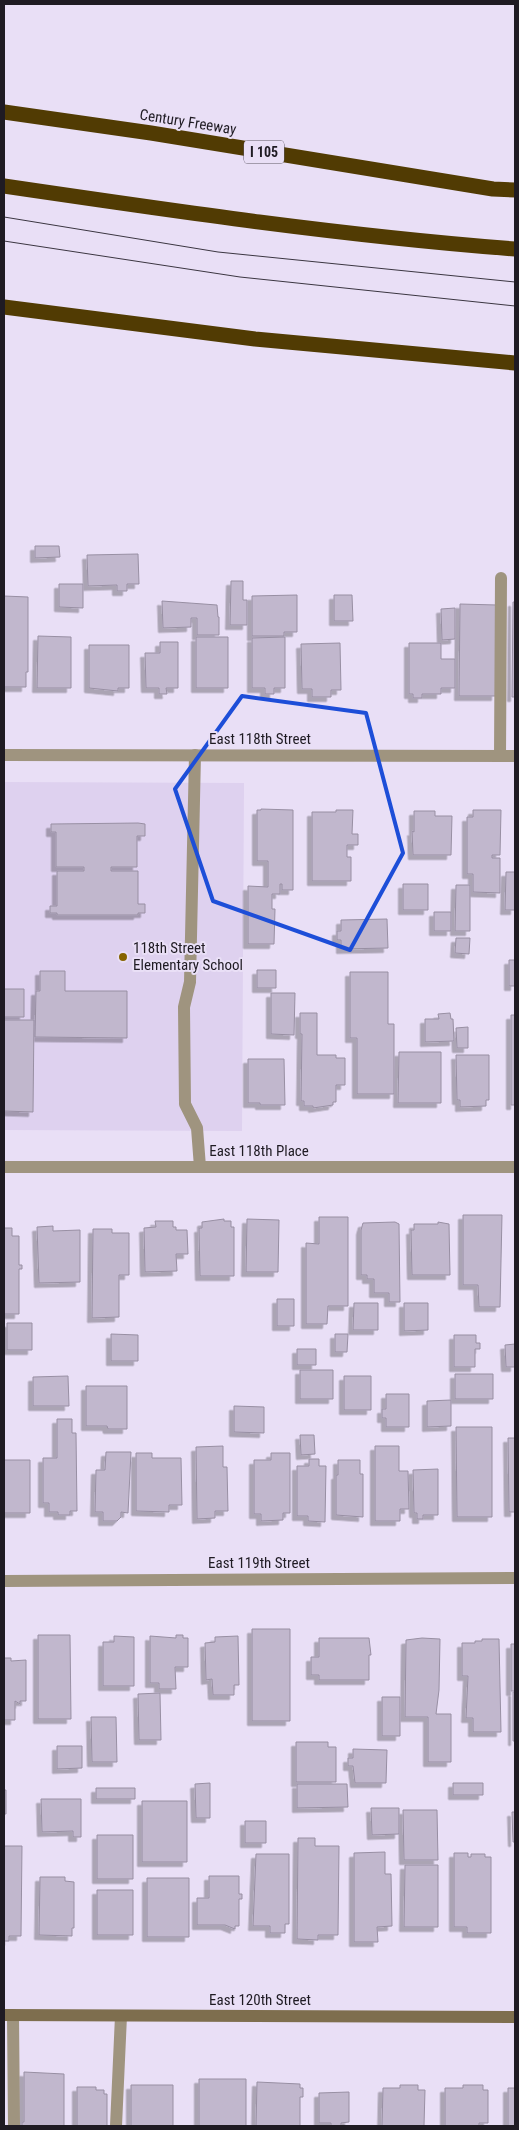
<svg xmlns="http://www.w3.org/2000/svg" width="519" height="2130" font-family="'Roboto Condensed',sans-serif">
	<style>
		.built { fill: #ded1ef }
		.building { fill: #c1b7cd; stroke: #988fa3; filter: url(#shadow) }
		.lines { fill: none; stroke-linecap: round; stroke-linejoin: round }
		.lane { stroke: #9f947f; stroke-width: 12 }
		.street { stroke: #9f947f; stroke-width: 12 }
		.secondary { stroke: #7e6e4e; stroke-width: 12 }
		.highway { stroke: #513b03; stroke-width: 15 }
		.tram { stroke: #3b3641; stroke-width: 1 }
		.marked { fill: none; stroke: #1d4ed8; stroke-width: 4; stroke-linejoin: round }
		.poi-dot { fill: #866300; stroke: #e9dff6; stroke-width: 2 }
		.labels { text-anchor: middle; stroke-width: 4; stroke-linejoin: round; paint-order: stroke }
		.shield { fill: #e9dff6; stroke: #5c5662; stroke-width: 1 }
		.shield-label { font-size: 14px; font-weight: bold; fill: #1f1b23 }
		.street-label { font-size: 15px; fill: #1f1b23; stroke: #e9dff6 }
		.poi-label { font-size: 15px; fill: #1f1b23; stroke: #e9dff6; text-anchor: start }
	</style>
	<defs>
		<filter id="shadow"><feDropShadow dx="-4.5" dy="4.5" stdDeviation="0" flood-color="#0004"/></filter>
	</defs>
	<rect width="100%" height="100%" fill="#e9dff6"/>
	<path class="built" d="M4 782 244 783 242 1131 4 1130Z"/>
	<path class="building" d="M35 546H59L60 557 35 558Z
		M138 554 139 584H127V591H117V585L88 586 87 555Z
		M231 581H243V600H247V625H230Z
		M59 584H83V608L59 607Z
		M297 595V632H284V636H252V596Z
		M334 595H352L353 621H334Z
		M4 596 28 597V672H26V687H4Z
		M162 601 217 605 218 617H219V635H197V618H191V627L163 628Z
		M513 602H515V697H512Z
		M460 604 497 605 496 696H459Z
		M455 608V639L442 640 441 609Z
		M38 636 71 637V688H37Z
		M196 637H228V688H196Z
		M285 637V688H274V694H265V688H252V638Z
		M160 642H178V688H166L167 694H159V688H146L145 653H160Z
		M340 643 341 690H331V697H312V689H302L301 644Z
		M409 643H441V659H455V688H441V694H422V698H413V694H409Z
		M89 645H129V688H118V691L89 688Z
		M261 809 293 810V890H282V884H280V894H272V909H275L274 944H248V886L268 887V861H257V810H261Z
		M336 810H353L352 834H358V845H347V857H351V881H312V812H336Z
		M473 810H501L500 855H492V858H500V893L473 892V874H467V817H473Z
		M414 811H435V816H452L451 855H413L412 831 414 832Z
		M138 823 145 824V836H137V867H111V871H138V904H145V913H138V915H57V913H50V906H57V871H84V867H56V832H51V824Z
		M506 872H515V910H505Z
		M403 884H428V910H403Z
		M456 885H470V931H455Z
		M434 912H451V931H434Z
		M387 919 388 948 341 949V940H337V931H341V920Z
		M456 938H470L469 954 455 953Z
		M509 960H515V986H509Z
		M257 970H276V988H257Z
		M40 971H65V991H127V1038L35 1037 36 991H40Z
		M350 972H388V1024H394V1094H357V1038H350Z
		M4 989H24V1017H4Z
		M271 993H295L294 1035 271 1034Z
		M300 1013H317V1055H336V1058H345V1085H336V1102H333V1105L313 1108V1106H304V1101H301L302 1034H300Z
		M450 1013 451 1019H453L454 1041 425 1042V1019H439L438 1014Z
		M511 1015H515V1105H511Z
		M4 1020H34L33 1112 4 1111Z
		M468 1027V1048H457L456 1028Z
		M399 1052H441V1103H398Z
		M456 1055H489V1100H486V1106L460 1107V1100H457Z
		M248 1059H284L285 1105H260V1103H248Z
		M463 1215H502L500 1307H479L478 1285H463Z
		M319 1217H348V1306H328L327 1324H306V1243L319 1244Z
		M224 1219V1221H231V1227H234V1276H200L199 1228H202V1222Z
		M247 1219 279 1220 278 1272H246Z
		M155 1221H173V1227H176V1230H187L188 1254H176L177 1271 145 1272 144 1228 156 1227Z
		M395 1222 399 1224 400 1302H389V1293H374V1279H367V1275H361V1230L363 1223Z
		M438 1222 449 1224 450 1275H412L411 1230H414V1224H438Z
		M53 1226V1231L80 1230V1282L39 1283 37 1227Z
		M4 1228H12V1236H19V1265H22V1269H19V1314H4Z
		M93 1229H112V1233H129V1275H119V1317L92 1318Z
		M277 1299H294V1326H277Z
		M354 1303H378V1330H353Z
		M404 1303H428V1330L404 1331Z
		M7 1323H32V1350H7Z
		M111 1334 138 1335V1361H111Z
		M335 1334H348L347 1352H335Z
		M454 1335H476V1343H480V1349H475V1367H454Z
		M515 1344V1367H506L505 1345Z
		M297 1349H316V1365H297Z
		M300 1370H333V1399H300Z
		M455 1374H493V1399H455Z
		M68 1376 69 1406H33V1377Z
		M344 1376H371V1410H344Z
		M86 1386H127V1429H108L107 1426H86Z
		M386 1394H409V1427H386V1418H382V1409H386Z
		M451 1400V1426L427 1427V1401Z
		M234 1406 264 1407V1433L234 1432Z
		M57 1419H72V1433H76L77 1511H70V1515H58V1512H49V1503H43V1458H57Z
		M456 1427H492V1517H457Z
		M300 1435H314L315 1454 301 1455Z
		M508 1438H515V1512H509Z
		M223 1446V1467H227L228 1511H215V1518L197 1519 196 1447Z
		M375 1446H399V1471H408L409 1509H400V1521H375Z
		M106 1452H131L128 1513 121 1512V1517L117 1521H103V1512H95L96 1470H105Z
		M136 1453H152V1458H181L182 1505H169V1512L136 1511Z
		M271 1453H290V1513H283V1520L261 1521V1514H254V1460H271Z
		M309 1459H319V1466H326L325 1522 308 1521V1516H297V1466H309Z
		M4 1460H30V1513H4Z
		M338 1460H360V1474H363V1517L336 1515V1475H338Z
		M438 1469V1515H423V1519H417V1513H414L413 1470Z
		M252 1629H290V1721H252Z
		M38 1635H70L71 1719H38Z
		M176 1635H183V1638H188V1667H175L176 1689H159V1683H150V1636L176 1638Z
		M114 1636 134 1637V1686H103V1642H114Z
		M238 1636 239 1685H234V1695H213L212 1679 206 1680 205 1643 215 1642V1637Z
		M319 1638H369L371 1655H369V1680H319V1675H311V1657H319Z
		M422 1638 440 1639 439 1690 436 1714H451V1762H428V1717H405L406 1640Z
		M482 1639H499L501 1732H473V1718H466L468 1676H462V1643H475V1641H482Z
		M511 1644H515V1691H511Z
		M4 1658H11V1661L26 1660V1701H20V1704L15 1701V1720H4Z
		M513 1692H515V1741H513Z
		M160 1693 161 1740H139L138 1694Z
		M382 1697H400V1736H382Z
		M91 1717H116L117 1762H92Z
		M296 1742H328V1747H336V1782H296Z
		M57 1746H82V1768L57 1769Z
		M353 1749 387 1750 386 1783H355L353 1766H348V1758H353Z
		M210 1783V1818H196L195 1784Z
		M453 1783H483V1795H453Z
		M297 1784H347L348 1807 297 1808Z
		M96 1788H135V1799H96Z
		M4 1790H6V1814H4Z
		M41 1799H81V1837H73V1831L42 1832Z
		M142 1801H187V1862H142Z
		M371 1808H399V1834L372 1835Z
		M403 1810H437L438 1860H404Z
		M512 1812H515V1842H513Z
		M245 1821H266V1843H245Z
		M97 1835H133V1879H97Z
		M298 1838H315V1846H339L338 1935H318V1940L297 1939Z
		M4 1846H22L21 1936H9V1941H4Z
		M385 1852V1874H391L392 1926 377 1927 378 1942H354V1853Z
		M454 1853H468V1857H471V1854H485V1857H491V1933H467V1927H454Z
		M256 1854H289V1924H285V1933H270V1926H253Z
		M405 1865H438V1927H404Z
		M209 1876H239V1894H242V1899H239V1926H235V1929L225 1925H197V1898H209Z
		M40 1877H65V1881L74 1882V1928H72V1936L39 1935Z
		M147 1878H189V1937H147Z
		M97 1890H133V1935H97Z
		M24 2072 64 2074V2126H22V2122H24Z
		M199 2079H246V2126H199Z
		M257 2082 300 2084V2088H303V2097H300V2126H256Z
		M131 2085H173V2126H131Z
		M400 2085H418V2090H425L424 2126H382L383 2088H400Z
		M463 2085H483V2090H488V2123H479V2126H445V2088H463Z
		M77 2087H96V2090H104V2094H107V2126H77Z
		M508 2088H515V2126H508Z
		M349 2092V2122L341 2123V2126H331V2123H319V2093Z"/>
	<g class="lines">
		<path class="lane" d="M195 755 190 982 184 1007 185 1104 197 1128 200 1167
			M500 756 501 578
			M13 2015 14 2126
			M116 2126 121 2016"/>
		<path class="street" d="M4 755 515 756
			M4 1167H515
			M4 1581 515 1578"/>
		<path class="secondary" d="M4 2015 515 2017"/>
		<path class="highway" d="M4 112 151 133 493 189 515 190
			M4 186C174 211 344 236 515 249
			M4 307 255 339 515 363"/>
		<path class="tram" d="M4 217 218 252 515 282
			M4 241 240 277 515 306"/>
	</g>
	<path class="marked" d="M242 696 366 713 403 853 350 950 213 901 175 789Z"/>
	<circle class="poi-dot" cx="123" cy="957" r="5"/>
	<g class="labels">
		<rect class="shield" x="244" y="140.5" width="40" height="23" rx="4"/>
		<g class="shield-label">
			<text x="264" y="157">I 105</text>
		</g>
		<g class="street-label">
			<text transform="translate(188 122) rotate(9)" y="5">Century Freeway</text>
			<text x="260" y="744">East 118th Street</text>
			<text x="259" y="1156">East 118th Place</text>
			<text x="259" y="1568">East 119th Street</text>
			<text x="260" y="2005">East 120th Street</text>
		</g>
		<g class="poi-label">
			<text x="133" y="953">118th Street<tspan x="133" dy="17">Elementary School</tspan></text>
		</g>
	</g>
	<rect width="519" height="2130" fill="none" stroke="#1f1b23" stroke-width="10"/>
</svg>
